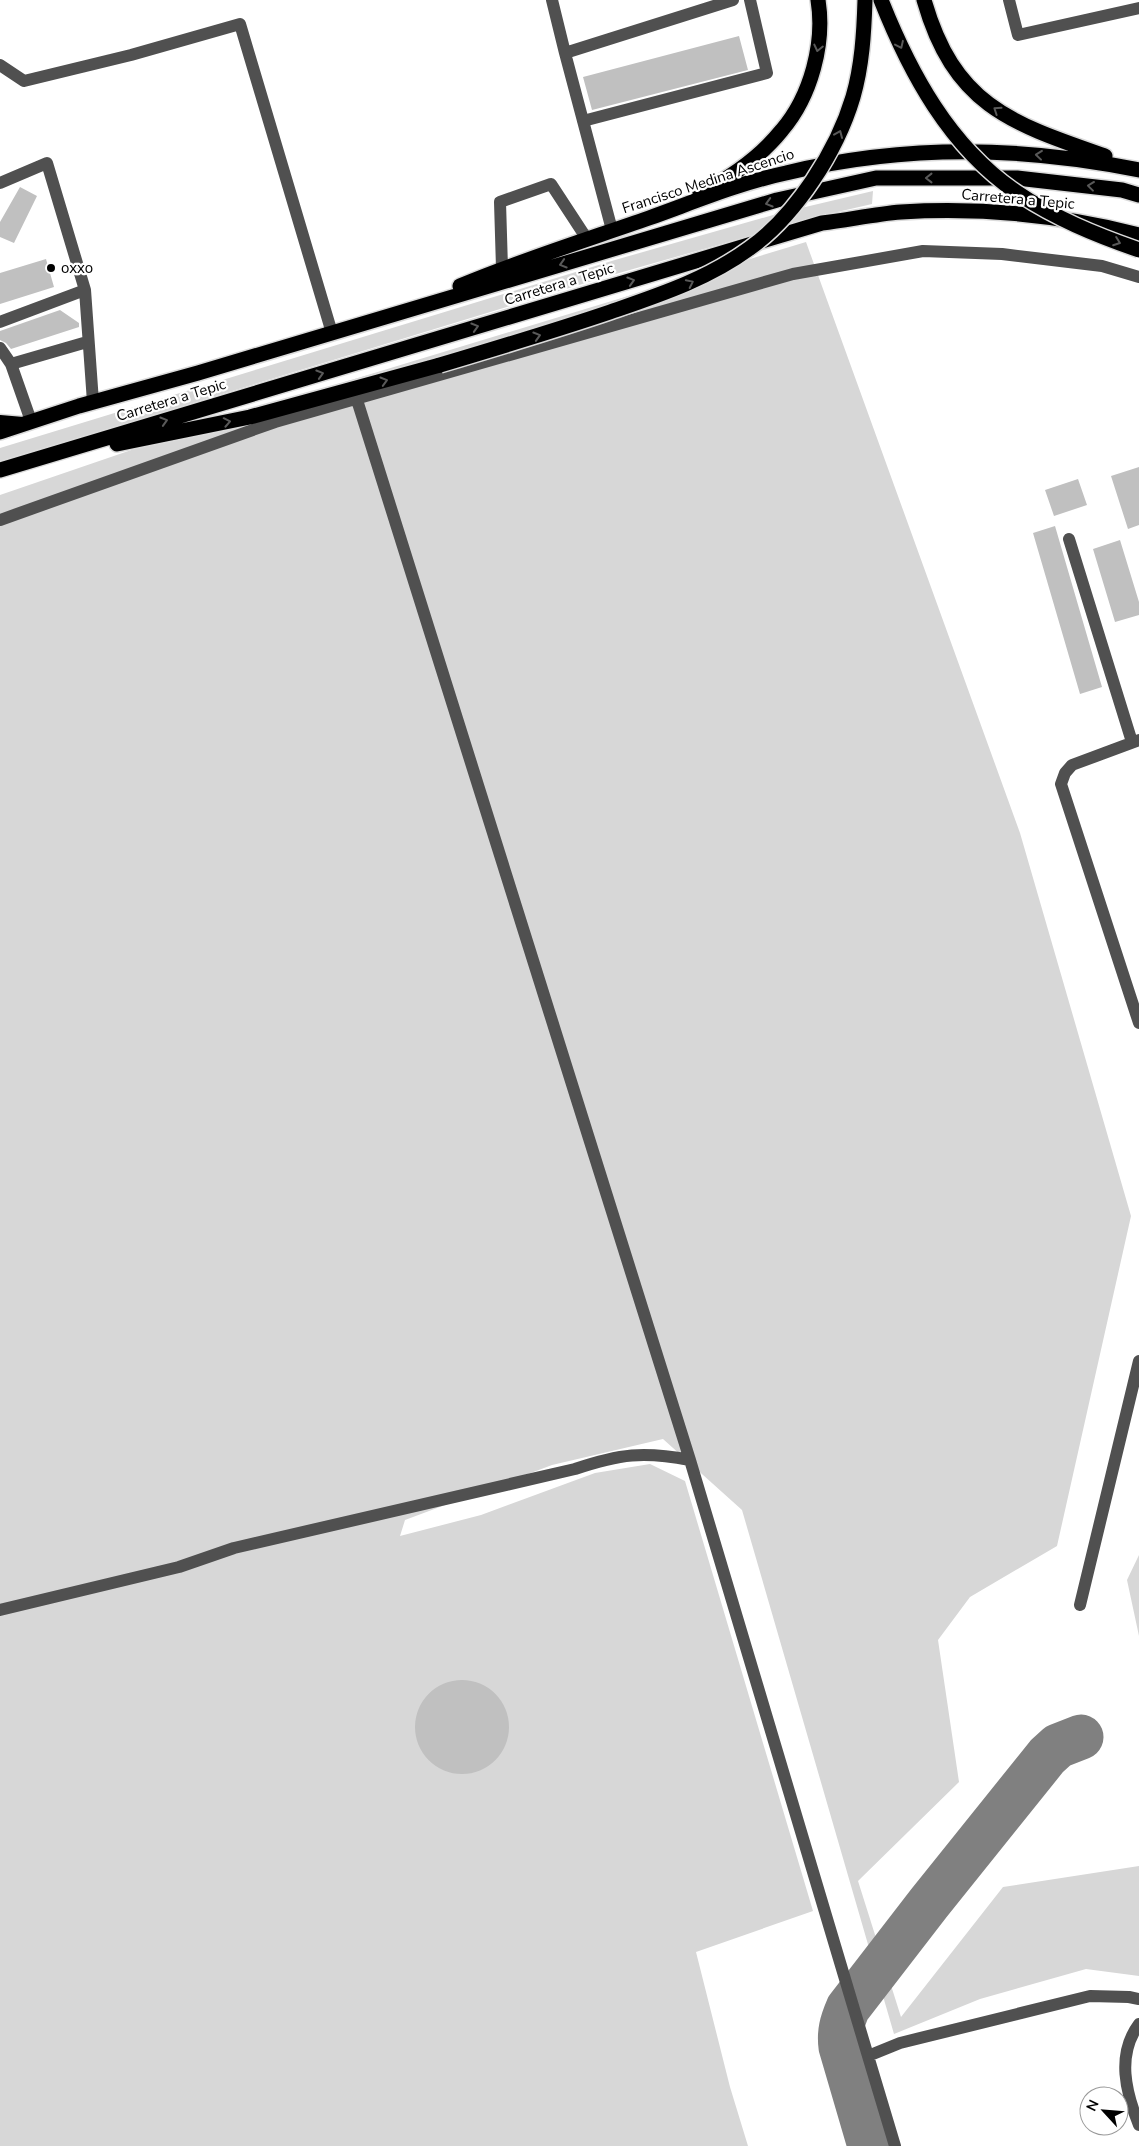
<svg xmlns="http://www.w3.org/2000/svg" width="1139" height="2146" font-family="'Nunito Sans',sans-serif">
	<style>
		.green { fill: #d7d7d7 }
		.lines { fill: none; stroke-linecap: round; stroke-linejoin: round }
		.taxiway { stroke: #808080; stroke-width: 45 }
		.building { fill: #c0c0c0 }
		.major-casing { stroke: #dbdbdb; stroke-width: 15 }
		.highway-casing { stroke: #dbdbdb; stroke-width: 18 }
		.minor { stroke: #505050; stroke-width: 12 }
		.major { stroke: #000; stroke-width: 12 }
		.highway { stroke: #000; stroke-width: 15 }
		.highway-bridge-casing { stroke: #dbdbdb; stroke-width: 18; stroke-linecap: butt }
		.highway-bridge { stroke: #000; stroke-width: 15 }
		.oneway { stroke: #595959 }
		.poi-dot { fill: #000; stroke: #fff; stroke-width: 2 }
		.labels { text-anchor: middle; stroke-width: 4.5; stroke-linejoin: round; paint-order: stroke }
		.street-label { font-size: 15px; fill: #000; stroke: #fff }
		.poi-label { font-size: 15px; fill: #000; stroke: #fff; text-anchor: start }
	</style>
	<rect width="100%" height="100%" fill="#fff"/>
	<path class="green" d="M873 191 872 204 820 216 605 277 0 462V448L615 260 780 213Z
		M806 242 1020 833 1131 1216 1057 1546 970 1597 938 1640 959 1782 858 1881 901 2017 1003 1887 1139 1866V1976L1086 1969 980 1999 894 2034 742 1510 663 1439 552 1465 405 1520 400 1536 481 1515 595 1473 650 1464 685 1481 813 1911 696 1952 730 2087 748 2146H0V495L213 422Z
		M1139 1555V1636L1127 1580Z"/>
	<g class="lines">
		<path class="taxiway" d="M870 2146 841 2047C839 2032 842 2022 848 2008L929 1903 1047 1756 1058 1746 1081 1737"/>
	</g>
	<path class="building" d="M739 36 748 70 592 110 583 77Z
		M20 187 37 196 14 243 0 237V222Z
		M46 259 54 287 0 304V273Z
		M60 310 79 323V327L11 349 6 343 0 340V331Z
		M1139 467V525L1128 529 1111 476Z
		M1078 479 1087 505 1054 516 1045 490Z
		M1055 526 1102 687 1080 694 1033 533Z
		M1120 540 1139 602V615L1115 622 1093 549Z
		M415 1727a47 47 0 1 1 94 0a47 47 0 1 1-94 0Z"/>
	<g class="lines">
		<defs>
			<path id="major" d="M0 421 23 423"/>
			<path id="highway" d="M924 0C954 105 1010 123 1105 156
				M700 193C730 178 761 156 782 130 811 96 825 43 818 0
				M460 286C522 260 586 240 649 218 694 202 739 183 786 173 902 145 1022 146 1139 170
				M0 432 79 406 198 373 777 200 876 178H1017L1122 190 1139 195
				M117 444 250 417 440 365
				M0 470 822 223C848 220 875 214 901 212 981 207 1061 215 1139 235"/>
		</defs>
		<use href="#major" class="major-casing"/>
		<use href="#highway" class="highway-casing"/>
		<path class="minor" d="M552 0 565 53
			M1009 0 1018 35 1139 8
			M0 65 24 81 131 55 240 24 332 333
			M583 121 767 73 750 0
			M0 183 47 163 85 290 93 402
			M612 230 565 53 733 0
			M502 268 500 202 551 184 587 239
			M0 322 85 290
			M0 348 11 364 31 421
			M11 364 87 342
			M357 400 690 1460 868 2056 900 2043 1090 1996 1129 1997 1139 1999
			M0 520 275 422 793 274 923 251 1002 254 1102 266 1139 277
			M1069 539 1132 742
			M1139 740 1072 765 1065 773 1061 784 1139 1023
			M1080 1605 1139 1361
			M0 1610 179 1567 234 1548 575 1469C620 1454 643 1451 690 1460
			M1139 2024C1116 2055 1126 2093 1139 2125
			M868 2056 895 2146"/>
		<use href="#major" class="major"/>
		<use href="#highway" class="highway"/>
		<defs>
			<path id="highway-bridge" d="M881 0C910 73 949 146 1016 192 1054 218 1096 235 1139 250
				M440 365C497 348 554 331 610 312 659 295 708 279 750 248 796 215 837 151 853 97 862 66 864 33 865 0"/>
		</defs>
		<use href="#highway-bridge" class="highway-bridge-casing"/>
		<use href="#highway-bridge" class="highway-bridge"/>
	</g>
	<defs><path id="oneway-chevron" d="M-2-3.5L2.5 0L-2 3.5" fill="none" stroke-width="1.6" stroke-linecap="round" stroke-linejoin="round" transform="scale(1.25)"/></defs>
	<g class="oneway">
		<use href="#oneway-chevron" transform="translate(900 45) rotate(65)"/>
		<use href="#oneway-chevron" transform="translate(818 48) rotate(103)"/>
		<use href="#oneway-chevron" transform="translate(997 110) rotate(-146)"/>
		<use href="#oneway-chevron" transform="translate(839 134) rotate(-67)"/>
		<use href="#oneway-chevron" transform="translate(1039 155) rotate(-174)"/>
		<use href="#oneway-chevron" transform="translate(929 178) rotate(180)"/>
		<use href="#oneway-chevron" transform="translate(1091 186) rotate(-173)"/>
		<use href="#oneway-chevron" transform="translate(769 203) rotate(164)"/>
		<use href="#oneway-chevron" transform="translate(1117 242) rotate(20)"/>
		<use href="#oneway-chevron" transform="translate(563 264) rotate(163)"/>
		<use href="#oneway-chevron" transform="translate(631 281) rotate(-17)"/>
		<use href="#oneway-chevron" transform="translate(690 283) rotate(-26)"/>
		<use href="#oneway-chevron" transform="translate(475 327) rotate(-17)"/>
		<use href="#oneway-chevron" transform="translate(537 336) rotate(-17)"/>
		<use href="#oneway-chevron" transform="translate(320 374) rotate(-17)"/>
		<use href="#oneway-chevron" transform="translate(384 381) rotate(-16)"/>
		<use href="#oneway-chevron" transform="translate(164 421) rotate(-17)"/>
		<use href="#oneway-chevron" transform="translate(227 422) rotate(-11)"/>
	</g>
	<circle class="poi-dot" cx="51" cy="268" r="5"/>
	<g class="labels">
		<g class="street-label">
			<text transform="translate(708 181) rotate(-18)" y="5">Francisco Medina Ascencio</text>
			<text transform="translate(1018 199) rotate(5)" y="5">Carretera a Tepic</text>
			<text transform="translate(559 284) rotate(-17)" y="5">Carretera a Tepic</text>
			<text transform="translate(171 400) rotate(-17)" y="5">Carretera a Tepic</text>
		</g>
		<g class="poi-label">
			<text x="61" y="273">oxxo</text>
		</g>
	</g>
	<g transform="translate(1104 2111) rotate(296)"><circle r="24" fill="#ffffff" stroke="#999999"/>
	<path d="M0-4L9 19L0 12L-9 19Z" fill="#000000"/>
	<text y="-8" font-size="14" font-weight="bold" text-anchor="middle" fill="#000000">N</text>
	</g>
</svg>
